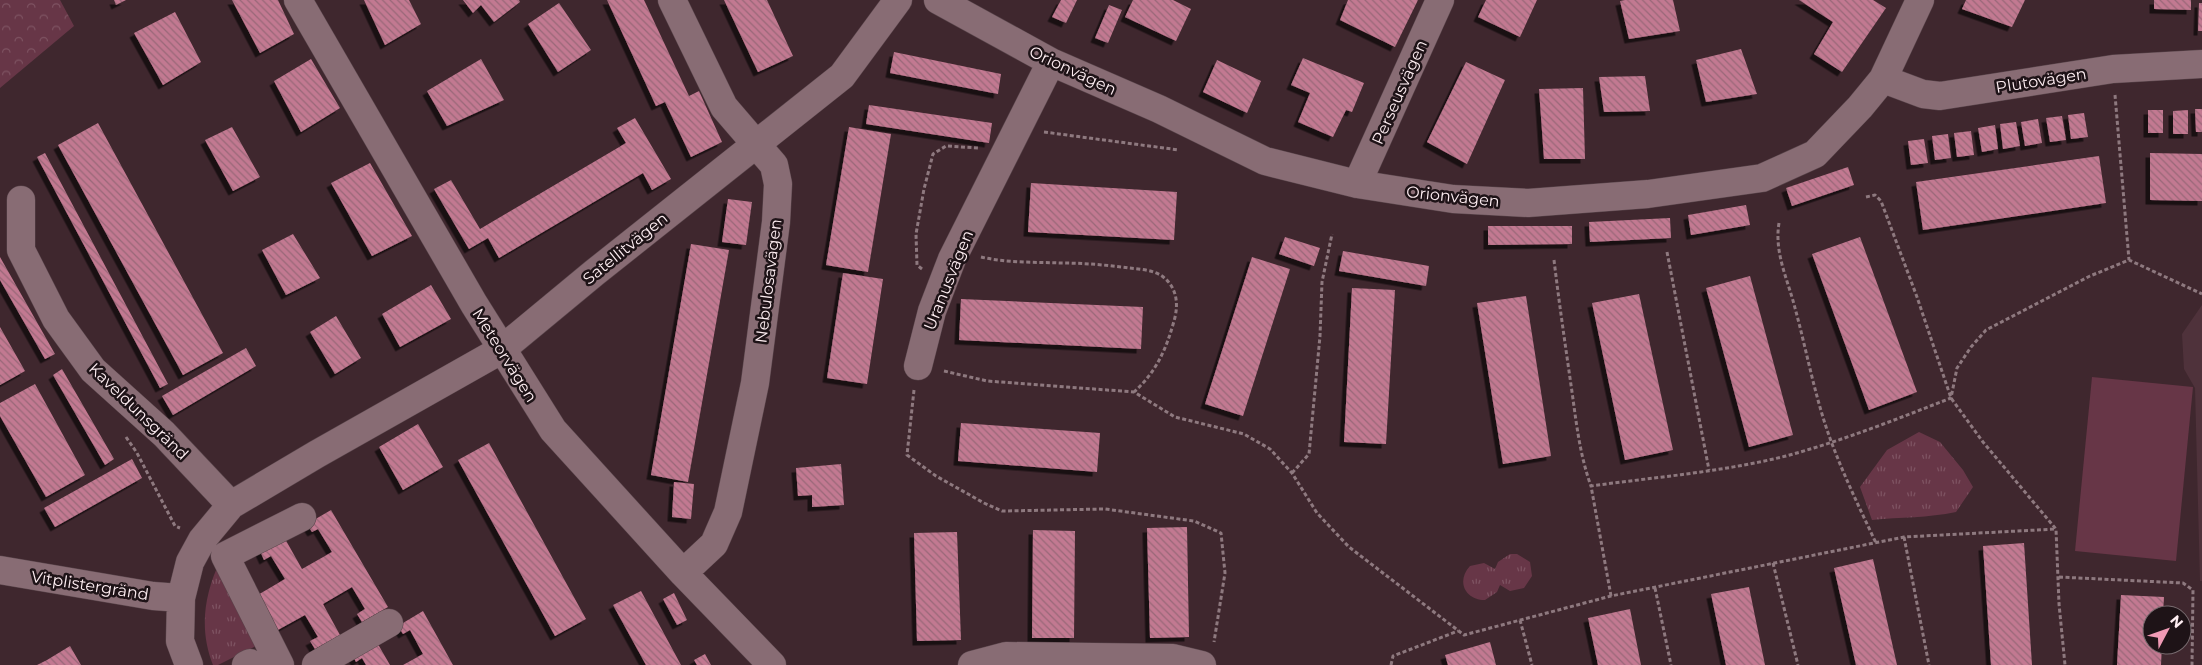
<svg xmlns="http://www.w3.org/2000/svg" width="2202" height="665" font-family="Montserrat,sans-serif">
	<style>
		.built { fill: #4f323b }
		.grass { fill: url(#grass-tufts) }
		.forest { fill: url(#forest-crowns) }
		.pitch { fill: #673647 }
		.building { fill: url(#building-back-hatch); filter: url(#shadow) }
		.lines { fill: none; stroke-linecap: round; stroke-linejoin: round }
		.minor-casing { stroke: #59454b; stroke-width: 29 }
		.path { stroke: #8e797f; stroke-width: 3; stroke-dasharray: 4 2.5; stroke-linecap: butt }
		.minor { stroke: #886c74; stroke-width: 28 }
		.labels { text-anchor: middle; stroke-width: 5; stroke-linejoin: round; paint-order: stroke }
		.street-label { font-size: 16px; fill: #feeef2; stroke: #1e1317 }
	</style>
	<defs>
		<pattern id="grass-tufts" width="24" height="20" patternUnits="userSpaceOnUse" patternTransform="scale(1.25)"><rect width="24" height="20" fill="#673647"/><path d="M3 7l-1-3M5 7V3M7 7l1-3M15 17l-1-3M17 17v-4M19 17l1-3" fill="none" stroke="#7e5362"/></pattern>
		<pattern id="forest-crowns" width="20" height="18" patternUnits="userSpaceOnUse" patternTransform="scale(1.25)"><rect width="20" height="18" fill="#673647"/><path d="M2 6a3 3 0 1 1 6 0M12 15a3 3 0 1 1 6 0" fill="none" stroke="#7e5362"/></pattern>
		<pattern id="building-back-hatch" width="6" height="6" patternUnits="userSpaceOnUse" patternTransform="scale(1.25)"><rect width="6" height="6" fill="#c27991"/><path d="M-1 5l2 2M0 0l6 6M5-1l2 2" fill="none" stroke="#996878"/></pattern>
		<filter id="shadow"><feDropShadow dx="-4.5" dy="4.5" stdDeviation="0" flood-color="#0009"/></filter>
	</defs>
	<rect width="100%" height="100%" fill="#3f272e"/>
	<path class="built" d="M2202 305V581H2200L2195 388 2184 369 2182 334Z"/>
	<path class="grass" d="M1919 432 1940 442 1963 470 1973 487 1956 512C1928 518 1900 517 1872 520L1860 487 1887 450Z
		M1510 554H1517L1530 562 1532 576 1524 588 1510 591 1500 585 1497 592 1485 600C1465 600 1456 581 1470 566L1484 563 1495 569 1498 562Z
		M220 561 264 642 218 665H213C199 630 204 595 220 561Z"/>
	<path class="forest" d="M0 0H60L74 26 0 88Z"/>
	<path class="pitch" d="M2092 377 2193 387 2176 561 2075 551Z"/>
	<path class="building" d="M114 0H126L116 5Z
		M232 0H278L294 34 260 53Z
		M364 0H409L421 24 385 45Z
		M463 0H519L520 2 494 22 481 5 473 13Z
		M607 0H644L689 96 699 91 722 142 691 157 665 102 656 106Z
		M724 0H767L793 56 758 72Z
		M1061 0H1077L1066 23 1052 17Z
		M1133 0H1173L1191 9 1176 41 1125 17Z
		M1348 0H1418L1395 47 1340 20Z
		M1486 0H1537L1520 37 1478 17Z
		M1625 0H1673L1680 31 1629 39 1620 1Z
		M1799 0H1873L1886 8 1842 72 1814 54 1833 22Z
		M1966 0H2025L2012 27 1962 9Z
		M2154 0H2191V10L2154 9Z
		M559 3 591 50 558 72 528 24Z
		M2199 3H2202V31H2198Z
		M1109 5 1122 10 1108 43 1095 38Z
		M175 12 201 62 163 85 134 33Z
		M1741 49 1757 94 1706 102 1696 60Z
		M894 52 1001 74 998 94 890 73Z
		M1303 58 1364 83 1352 112 1346 110 1333 137 1298 122 1310 93 1291 85Z
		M311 59 340 108 301 132 274 81Z
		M481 59 504 100 447 126 427 91Z
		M1217 60 1261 81 1247 113 1203 92Z
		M1466 62 1505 80 1467 164 1427 142Z
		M1645 76 1650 111 1604 112 1599 77Z
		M1583 88 1585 159H1544L1539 89Z
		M869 105 992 123 989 143 866 124Z
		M2195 109H2202V132H2196Z
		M2148 110H2163V133H2148Z
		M2188 110V134H2173V111Z
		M2084 113 2088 137 2071 139 2068 115Z
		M2062 116 2066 140 2050 142 2046 118Z
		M635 118 671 179 652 190 643 173 499 258 488 238 469 249 434 189 451 180 480 229 626 143 617 128Z
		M2038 119 2042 143 2025 146 2021 122Z
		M2016 122 2020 146 2003 149 2000 124Z
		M98 123 223 353 183 375 58 145Z
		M1995 125 1998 149 1982 152 1978 128Z
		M232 127 260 177 233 191 205 140Z
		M849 127 891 134 868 272 826 265Z
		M1971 131 1974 155 1957 157 1954 133Z
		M1948 134 1951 158 1935 160 1932 136Z
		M1924 139 1928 163 1911 165 1908 141Z
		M45 153 168 384 160 388 37 157Z
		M2150 153 2202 154V201L2150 200Z
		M2099 156 2106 203 1923 230 1916 182Z
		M370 163 412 236 372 256 331 183Z
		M1848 167 1854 185 1792 206 1786 188Z
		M1031 183 1177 192 1174 240 1028 232Z
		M728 199 752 202 746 245 722 242Z
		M1746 205 1750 225 1691 235 1688 215Z
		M1670 218 1671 238 1590 242 1589 222Z
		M1488 226H1572V244L1488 245Z
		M293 234 320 278 286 295 262 250Z
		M1285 237 1320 248 1314 266 1279 254Z
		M1860 237 1917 392 1869 410 1812 254Z
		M691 244 729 250 688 482 651 475Z
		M1343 251 1429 266 1426 286 1339 271Z
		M0 257 55 354 45 359 0 280Z
		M1252 257 1290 269 1243 416 1205 404Z
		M843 273 883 279 867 384 827 378Z
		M1750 276 1793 435 1749 447 1706 288Z
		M431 285 451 319 400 347 382 314Z
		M1352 288 1395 290 1386 444 1344 442Z
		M1639 294 1673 450 1625 460 1592 303Z
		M1526 296 1551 456 1503 464 1477 303Z
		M961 299 1143 307 1141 349 959 340Z
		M336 316 361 358 335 374 310 332Z
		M0 327 25 371 0 385Z
		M246 348 256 366 173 415 162 396Z
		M62 369 114 459 105 465 53 375Z
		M35 384 85 475 46 497 0 416V403Z
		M961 423 1100 433 1097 472 958 461Z
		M418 424 443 467 403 490 379 447Z
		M489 443 586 619 555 636 458 460Z
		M132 459 142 478 55 527 44 508Z
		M841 464 844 505 812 507V495L798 496 796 468Z
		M674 482 694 484 691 519 672 517Z
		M331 510 388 607 362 622 357 614 365 609 352 587 323 604 340 635 315 649 310 641 318 637 305 615 276 631 256 596 285 579 271 556 264 560 260 551 284 537 302 569 332 552 318 529 312 532 307 524Z
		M1187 527 1189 637 1150 638 1147 528Z
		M1033 530 1075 531 1074 638H1032Z
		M957 532 961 640 917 641 914 533Z
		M2024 543 2032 665H1991L1983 546Z
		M1873 559 1897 665H1856L1834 568Z
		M1749 587 1765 665H1726L1711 594Z
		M641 591 681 665H646L613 605Z
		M674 593 687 620 677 625 663 599Z
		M2121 595 2164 597 2163 615H2152V645H2162L2161 665H2117Z
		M1630 609 1641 665H1598L1588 618Z
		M423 611 453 665H403L423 654 410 630 403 634 398 626Z
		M375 639 390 665H366L362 658 356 662 351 653Z
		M1490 642 1496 665H1448L1445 655Z
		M70 646 81 665H37L47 660Z
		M705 654 711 665H697L694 660Z"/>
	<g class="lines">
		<defs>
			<path id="minor" d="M298 0 474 304 553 430 683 573 772 665
				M672 0 724 107 774 165 778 184 776 222 755 383 728 512 714 544 683 573
				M938 0 1051 62 1159 109 1265 161 1357 184 1453 199 1528 203 1648 194 1762 178 1815 154 1860 107 1883 79 1920 0
				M1883 79 1923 94 1940 96 2113 69 2202 64
				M1357 184 1440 0
				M21 200V250L56 319 93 370 164 434 231 505
				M918 366 932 311 952 259 1051 62
				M0 570 153 596 181 598
				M189 665 180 641 181 598 190 562 202 540 231 505 317 454 501 350 594 273 842 76 898 0
				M246 665 250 663 251 665
				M280 665 225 556 302 517
				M316 665 389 623
				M972 665 1006 656 1173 658 1202 665"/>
		</defs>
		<use href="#minor" class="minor-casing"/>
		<path class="path" d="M2115 95 2129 260
			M1044 132 1179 150
			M1866 197 1875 195 1881 201 1917 297 1951 398 1983 442 2056 529 2059 604 2065 665
			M1779 223C1774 253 1788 280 1795 308 1807 352 1815 398 1831 441 1844 476 1860 509 1876 543
			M1667 252 1709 470
			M981 257C1007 263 1035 262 1061 263 1084 263 1107 265 1129 268 1140 269 1153 270 1162 276 1177 287 1179 304 1174 321 1166 350 1156 372 1134 392
			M1554 260C1559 302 1565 343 1571 385 1576 419 1579 453 1591 486
			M922 269 917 265 916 234 924 189 933 154 946 146 979 148
			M944 371 987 381 1134 392 1175 417 1244 434 1270 449 1292 473 1317 513 1349 547 1464 635 1611 596 1904 537 2056 529
			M914 390 907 455 936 476 984 503 1002 511 1105 509 1194 521 1221 533 1225 573 1214 642
			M126 437 137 453 175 526 180 528
			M1292 473 1309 454 1320 336 1322 282 1332 234
			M1904 537 1929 665
			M1773 563 1798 665
			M2059 577 2183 583 2193 590 2192 665
			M1655 588 1671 665
			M1611 596 1591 486C1656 477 1722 472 1786 456 1842 441 1897 419 1951 398L1957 368 1971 347 1986 330 2090 276 2129 260 2202 294
			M1520 620 1532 665
			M1391 665 1393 656 1458 631"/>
		<use href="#minor" class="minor"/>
	</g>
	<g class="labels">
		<g class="street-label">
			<text transform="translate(1073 70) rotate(25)" y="6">Orionvägen</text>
			<text transform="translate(2041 80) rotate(-9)" y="6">Plutovägen</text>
			<text transform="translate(1399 92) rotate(-66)" y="6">Perseusvägen</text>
			<text transform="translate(1453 196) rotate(6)" y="6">Orionvägen</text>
			<text transform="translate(625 248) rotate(-39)" y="6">Satellitvägen</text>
			<text transform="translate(948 280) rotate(-68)" y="6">Uranusvägen</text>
			<text transform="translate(768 281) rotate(-83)" y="6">Nebulosavägen</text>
			<text transform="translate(505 355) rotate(58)" y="6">Meteorvägen</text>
			<text transform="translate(139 411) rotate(44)" y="6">Kaveldunsgränd</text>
			<text transform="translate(90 585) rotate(9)" y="6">Vitplistergränd</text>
		</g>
	</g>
	<g transform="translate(2167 630) rotate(49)"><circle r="24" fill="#1e1317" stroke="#786b6f"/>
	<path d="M0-4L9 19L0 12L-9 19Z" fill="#f09ab5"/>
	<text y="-8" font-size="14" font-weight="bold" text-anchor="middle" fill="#feeef2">N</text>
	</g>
</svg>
